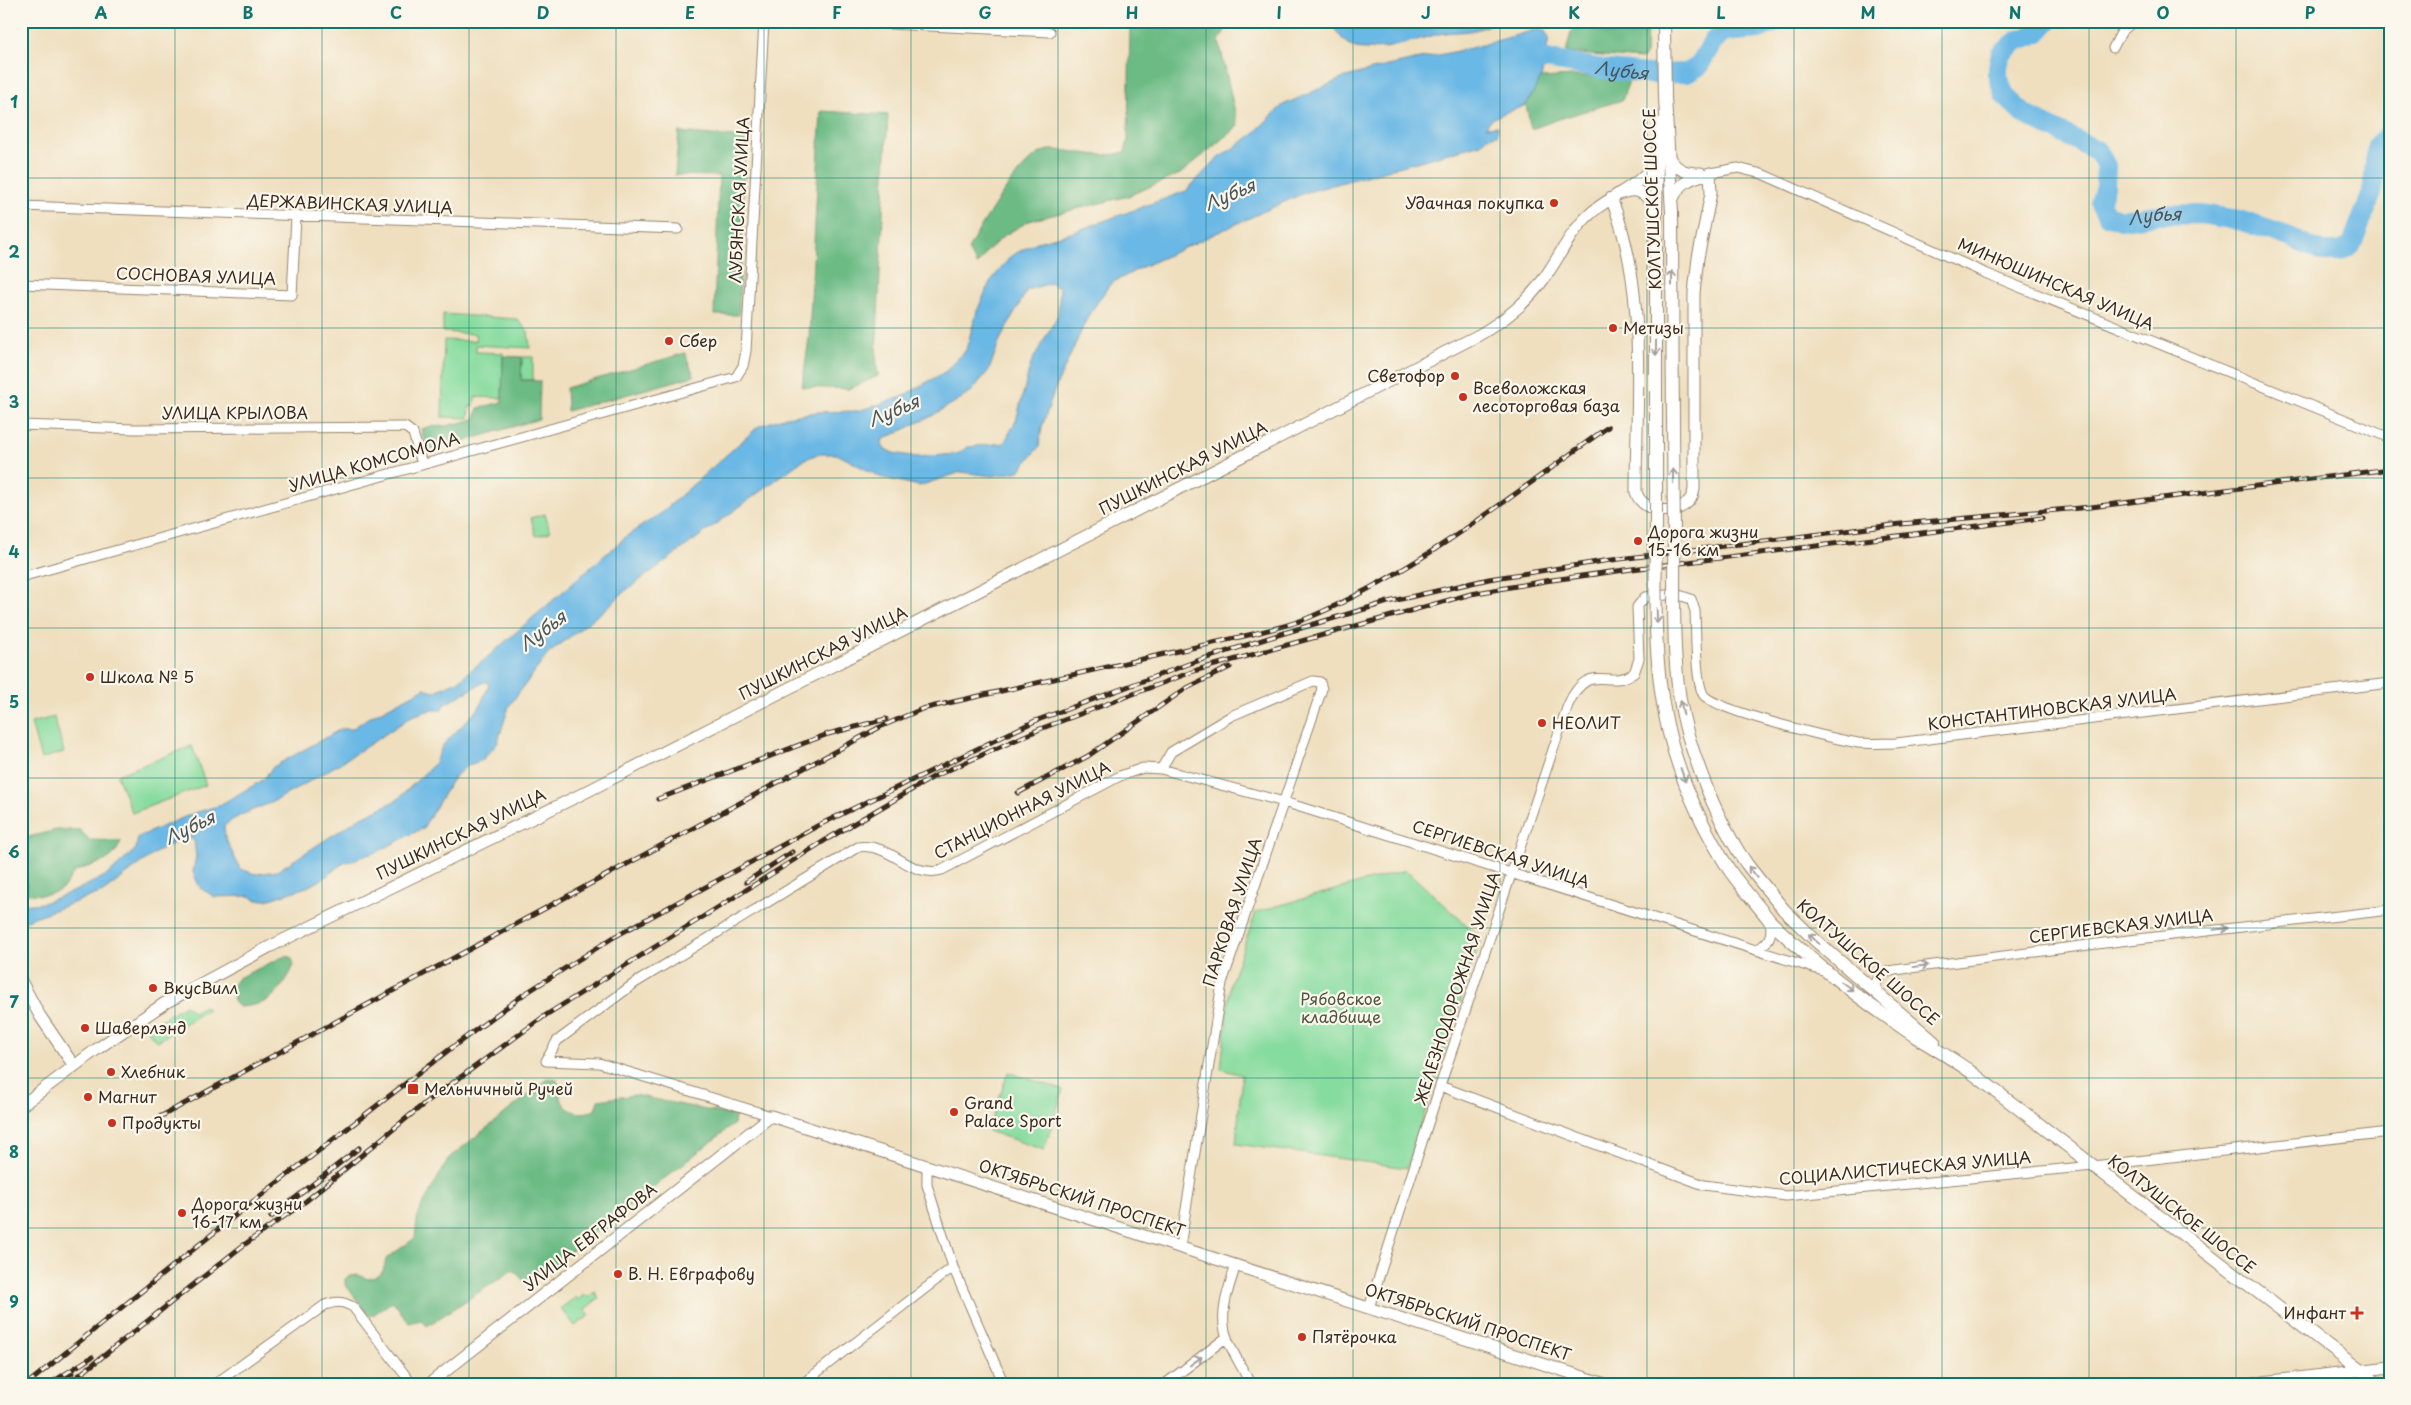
<svg xmlns="http://www.w3.org/2000/svg" width="2411" height="1405" font-family="'Playpen Sans',sans-serif">
	<style>
		.green { fill: #86db9e; stroke: #60825e }
		.forest { fill: #6cbb85; stroke: #547252 }
		.water { fill: #6bb8e5; stroke: #537182; fill-rule: evenodd }
		.lines { fill: none; stroke-linecap: round; stroke-linejoin: round }
		.river { stroke: #6bb8e5; stroke-width: 20 }
		.minor-casing { stroke: #95846e; stroke-width: 11 }
		.tertiary-casing { stroke: #95846e; stroke-width: 13 }
		.secondary-casing { stroke: #95846e; stroke-width: 14 }
		.minor { stroke: #fff; stroke-width: 9 }
		.tertiary { stroke: #fff; stroke-width: 11 }
		.secondary { stroke: #fff; stroke-width: 12 }
		.rail-casing { stroke: #3b2a1e; stroke-width: 5 }
		.rail { stroke: #fbf7ec; stroke-width: 3; stroke-dasharray: 9; stroke-linecap: butt }
		.secondary-bridge-casing { stroke: #95846e; stroke-width: 14; stroke-linecap: butt }
		.secondary-bridge { stroke: #fff; stroke-width: 12 }
		.oneway { stroke: #a79f9a }
		.grid { fill: none; stroke: #0f766e; stroke-width: 1; stroke-opacity: 0.55 }
		.poi-dot { fill: #c8321e; stroke: #fbf7ec; stroke-width: 2 }
		.labels { text-anchor: middle; stroke-width: 4.5; stroke-linejoin: round; paint-order: stroke }
		.street-label { font-size: 16px; fill: #3b2a1e; stroke: #fbf7ec }
		.poi-label { font-size: 16px; fill: #3b2a1e; stroke: #fbf7ec; text-anchor: start }
		.park-label { font-size: 16px; fill: #4e563e; stroke: #fbf7ec }
		.water-label { font-size: 18px; font-style: italic; fill: #49555a; stroke: #fbf7ec }
		.neatline { fill: none; stroke: #0f766e; stroke-width: 2 }
		.grid-label { font-size: 16px; text-anchor: middle; font-weight: bold; fill: #0f766e }
	</style>
	<rect width="100%" height="100%" fill="#fbf7ec"/>
	<filter id="ink" filterUnits="userSpaceOnUse"><feTurbulence type="fractalNoise" baseFrequency=".02" numOctaves="2"/><feDisplacementMap in="SourceGraphic" scale="10" xChannelSelector="R" yChannelSelector="G"/><feConvolveMatrix kernelMatrix="1 2 1 2 8 2 1 2 1" color-interpolation-filters="sRGB"/></filter>
	<filter id="wash" filterUnits="userSpaceOnUse"><feTurbulence type="fractalNoise" baseFrequency=".0096" numOctaves="4" result="noise"/><feDisplacementMap in="SourceGraphic" scale="20" xChannelSelector="R" yChannelSelector="G"/><feGaussianBlur stdDeviation="1.12" result="paint"/><feColorMatrix in="noise" values="0 0 0 0 0 0 0 0 0 0 0 0 0 0 0 0 0 1.4 0 .05"/><feComposite in="paint" operator="in"/></filter>
	<g filter="url(#wash)">
		<rect width="100%" height="100%" fill="#efdfbf"/>
		<path class="green" d="M443 314 517 319 528 331 530 348 476 345V352L503 353 502 398 475 397 474 406H470L469 418 442 417 444 340 476 341 475 334 443 332Z
			M522 357H533V380H521Z
			M545 514 550 532 536 536 531 518Z
			M54 717 64 752 41 759 31 723Z
			M192 746 206 785 132 813 117 775Z
			M1406 870 1481 938 1407 1168 1236 1144 1242 1075 1221 1069 1230 985 1256 912Z
			M185 1005 193 1012 204 1006 208 1009 158 1041 154 1039 148 1031 149 1027Z
			M1008 1072 1063 1090 1044 1150 988 1131Z
			M595 1292 599 1298 585 1309 590 1315 575 1326 561 1308 576 1297 578 1300 585 1294 588 1297Z"/>
		<path class="forest" d="M1130 21H1230L1219 41 1238 126 1180 174 1128 196 1029 221 1005 235 987 251 977 265 968 250C979 228 1024 152 1049 150 1074 149 1101 160 1125 152L1128 140Z
			M1589 21H1647L1646 54 1642 59 1566 53C1571 35 1568 26 1589 21Z
			M1573 76 1630 78 1622 100 1565 117 1531 129 1526 105 1541 78Z
			M821 111 888 115 876 355 878 376 849 389 802 387 809 338Z
			M679 132 745 138 739 315H714L719 176 675 175Z
			M685 353 694 376 567 411 566 388Z
			M503 356 522 357 521 380 540 381 539 419 427 452 421 429 432 426H447L475 419 478 408 502 402Z
			M56 830H80L90 840 121 841C113 865 95 862 75 872 70 875 68 883 64 887 53 896 39 896 27 893L25 838Z
			M285 956 291 957 294 964C291 975 278 993 268 1000 259 1005 249 1006 240 1007L234 1003 232 986 238 978Z
			M548 1079 557 1080C560 1086 559 1093 561 1099 567 1114 583 1115 595 1110L598 1100 635 1095 735 1116 734 1124 528 1285 513 1270 427 1326 421 1320 409 1323 393 1301 370 1317 345 1284V1279L349 1276 359 1275 368 1279C383 1276 383 1273 386 1259L415 1238 418 1213 449 1158Z"/>
		<path class="water" d="M1329 21H1494C1477 35 1458 30 1439 34 1412 40 1385 53 1356 48 1345 46 1336 30 1329 21Z
			M1535 30 1545 31 1549 38 1541 78 1526 105C1514 111 1491 114 1486 127L1498 126 1497 135 1488 137 1481 144 1304 193 1140 268 1110 284 1088 316 1054 391 1042 427 1039 447 1019 471 993 476 961 472 919 486 880 477 837 454H818L803 460 625 591 608 607 548 654 509 706 497 744 481 761 468 765 454 777 423 828 379 851 342 864 321 880 307 887 267 900H257L250 896 215 897 200 888 193 872 196 856 194 840 185 837 155 853 103 892 21 922V905L43 903 77 890 109 874 136 849 138 837 194 813 218 806 263 780 273 767 341 729H352L366 719 425 688 433 692 462 679 466 674 483 661 628 535 660 514 759 426 786 417 817 412 858 411 902 397 946 371 966 350 977 311 990 282 1011 256 1037 242 1071 233 1186 191 1217 159 1251 136 1283 105 1346 77 1387 66 1471 48ZM1051 283 1060 289 1058 315 1031 363 1016 421 1004 443 968 447 957 454 917 457 893 453 883 448 882 440 930 417 970 393 989 370 1000 340 1027 290ZM486 681 489 685 479 708 443 745 434 764 397 800 358 819 277 871 256 874 240 869 225 837 224 826C240 812 263 808 282 797 327 772 370 745 412 716L430 710H441L445 704Z"/>
		<g class="lines">
			<g class="river">
				<path id="s1" d="M2048 21 2037 33 2017 41 2001 53 1997 72 2004 95 2024 114 2098 151 2106 166 2105 186 2100 203 2107 215 2121 220 2157 215 2200 214 2239 220 2287 236 2322 252H2339L2351 246 2372 193 2377 145 2390 133"/>
				<path id="s2" d="M1520 70 1545 59 1609 70 1647 74 1687 73 1699 66 1713 41 1725 32 1759 29 1777 21"/>
			</g>
		</g>
	</g>
	<g filter="url(#ink)">
		<g class="lines">
			<defs>
				<path id="minor" d="M828 21 1050 32
					M2113 48 2122 31 2134 21
					M1710 173 1738 168 1762 174 1985 273 2390 438
					M21 206 678 229
					M21 284 292 295 296 217
					M21 425 134 429 405 427 413 433 422 464
					M21 577 736 377 743 366 746 351 764 21
					M1161 769 1284 802 1823 971
					M1756 950C1769 943 1773 935 1770 921
					M1879 994C1870 980 1883 972 1895 970L2112 942 2390 910
					M1440 1086 1704 1185 1786 1196 2093 1166 2390 1132
					M771 1116 599 1063 546 1061 557 1041 635 983 858 847C892 842 909 879 942 870L1120 776 1143 768 1161 769 1171 752 1231 716 1313 681 1320 682 1322 689 1222 983 1180 1247
					M927 1166V1185L953 1267 1004 1384
					M1236 1265C1229 1287 1218 1314 1227 1338 1233 1354 1243 1368 1250 1384
					M1369 1308 1440 1086 1568 705C1589 659 1607 691 1634 673L1639 659 1637 607 1645 597 1676 594 1691 599 1695 611C1696 629 1695 679 1703 694 1711 710 1836 739 1858 743 1871 744 1884 743 1896 743L2390 683
					M215 1384 325 1305C336 1301 342 1301 353 1307L412 1384
					M802 1384 953 1267
					M1165 1384 1227 1337"/>
				<path id="tertiary" d="M1670 159C1678 171 1687 173 1701 173
					M1622 193C1640 186 1649 196 1656 212
					M1611 198C1648 287 1636 397 1636 492 1643 517 1691 517 1694 489V293L1698 258 1711 193 1710 173
					M1672 201C1679 182 1691 178 1710 173
					M21 981 40 1016 74 1066
					M21 1106 97 1049 165 1003 269 947 582 794 1479 335C1506 319 1528 302 1545 277 1560 256 1570 232 1590 214 1610 195 1645 185 1657 158
					M429 1384 771 1116 1605 1384
					M2246 1384 2390 1367"/>
				<path id="secondary" d="M1664 21 1665 98 1672 212
					M1656 212 1657 158 1662 123
					M1784 910 1816 941 1934 1042
					M1770 921C1814 964 1865 1003 1916 1037 1935 1049 1953 1059 1971 1072L2378 1384"/>
			</defs>
			<use href="#minor" class="minor-casing"/>
			<use href="#tertiary" class="tertiary-casing"/>
			<use href="#secondary" class="secondary-casing"/>
			<use href="#minor" class="minor"/>
			<use href="#tertiary" class="tertiary"/>
			<use href="#secondary" class="secondary"/>
			<defs>
				<path id="rail" d="M1018 793 1088 756 1185 689 1230 667
					M658 799 828 734 886 719
					M746 882 792 852
					M158 1118 880 727 922 709 1253 634C1271 629 1291 625 1308 618 1417 572 1512 495 1608 427
					M271 1217 359 1148
					M27 1384 237 1214 450 1049 523 995 614 937 819 825 1035 721 1194 662 1281 634 1388 602 1489 579 1604 561 1901 524 2091 507 2390 469
					M49 1384 92 1357
					M58 1384 72 1373
					M68 1384 241 1247 306 1201 425 1103 546 1015 829 838 935 776 1040 729 1197 670 1471 594 1545 581 1632 569 2042 518"/>
			</defs>
			<use href="#rail" class="rail-casing"/>
			<use href="#rail" class="rail"/>
			<defs>
				<path id="secondary-bridge" d="M1656 212C1656 312 1656 411 1656 511 1656 585 1651 664 1670 737 1682 784 1704 830 1730 871 1742 888 1757 904 1770 921
					M1672 212C1672 320 1673 429 1674 537 1675 599 1670 672 1687 732 1701 778 1719 824 1746 863 1758 879 1771 894 1784 910"/>
			</defs>
			<use href="#secondary-bridge" class="secondary-bridge-casing"/>
			<use href="#secondary-bridge" class="secondary-bridge"/>
		</g>
		<defs><path id="oneway-shaft" d="M-6 0H5M1.5-3L5.5 0L1.5 3" fill="none" stroke-width="1.6" stroke-linecap="round" stroke-linejoin="round" transform="scale(1.25)"/></defs>
		<g class="oneway">
			<use href="#oneway-shaft" transform="translate(1672 278) rotate(-90)"/>
			<use href="#oneway-shaft" transform="translate(1656 348) rotate(90)"/>
			<use href="#oneway-shaft" transform="translate(1673 476) rotate(-91)"/>
			<use href="#oneway-shaft" transform="translate(1657 616) rotate(88)"/>
			<use href="#oneway-shaft" transform="translate(1682 708) rotate(-101)"/>
			<use href="#oneway-shaft" transform="translate(1683 775) rotate(71)"/>
			<use href="#oneway-shaft" transform="translate(1753 872) rotate(-129)"/>
			<use href="#oneway-shaft" transform="translate(2221 929) rotate(-6)"/>
			<use href="#oneway-shaft" transform="translate(1814 939) rotate(-137)"/>
			<use href="#oneway-shaft" transform="translate(1921 966) rotate(-7)"/>
			<use href="#oneway-shaft" transform="translate(1847 986) rotate(37)"/>
			<use href="#oneway-shaft" transform="translate(1196 1361) rotate(-36)"/>
		</g>
	</g>
	<path class="grid" d="M175 21V1384M322 21V1384M469 21V1384M616 21V1384M764 21V1384M911 21V1384M1058 21V1384M1206 21V1384M1353 21V1384M1500 21V1384M1647 21V1384M1794 21V1384M1942 21V1384M2089 21V1384M2236 21V1384M21 178H2390M21 328H2390M21 478H2390M21 628H2390M21 778H2390M21 928H2390M21 1078H2390M21 1228H2390"/>
	<g class="poi-dot">
		<circle cx="1554" cy="203" r="5"/>
		<circle cx="1613" cy="328" r="5"/>
		<circle cx="669" cy="341" r="5"/>
		<circle cx="1455" cy="376" r="5"/>
		<circle cx="1463" cy="397" r="5"/>
		<circle cx="1638" cy="541" r="5"/>
		<circle cx="90" cy="677" r="5"/>
		<circle cx="1542" cy="723" r="5"/>
		<circle cx="153" cy="988" r="5"/>
		<circle cx="85" cy="1028" r="5"/>
		<circle cx="111" cy="1072" r="5"/>
		<rect x="407" y="1083" width="12" height="12" rx="2.5"/>
		<circle cx="88" cy="1097" r="5"/>
		<circle cx="954" cy="1112" r="5"/>
		<circle cx="112" cy="1123" r="5"/>
		<circle cx="182" cy="1213" r="5"/>
		<circle cx="618" cy="1274" r="5"/>
		<path d="M2354.5 1305.5h5v5h5v5h-5v5h-5v-5h-5v-5h5z"/>
		<circle cx="1302" cy="1337" r="5"/>
	</g>
	<g class="labels">
		<g class="street-label">
			<text transform="translate(1652 199) rotate(-92)" y="6">КОЛТУШСКОЕ ШОССЕ</text>
			<text transform="translate(739 200) rotate(-87)" y="6">ЛУБЯНСКАЯ УЛИЦА</text>
			<text transform="translate(350 204) rotate(2)" y="6">ДЕРЖАВИНСКАЯ УЛИЦА</text>
			<text transform="translate(196 276) rotate(2)" y="6">СОСНОВАЯ УЛИЦА</text>
			<text transform="translate(2056 284) rotate(23)" y="6">МИНЮШИНСКАЯ УЛИЦА</text>
			<text x="235" y="419">УЛИЦА КРЫЛОВА</text>
			<text transform="translate(374 462) rotate(-16)" y="6">УЛИЦА КОМСОМОЛА</text>
			<text transform="translate(1183 468) rotate(-27)" y="6">ПУШКИНСКАЯ УЛИЦА</text>
			<text transform="translate(823 653) rotate(-27)" y="6">ПУШКИНСКАЯ УЛИЦА</text>
			<text transform="translate(2052 709) rotate(-7)" y="6">КОНСТАНТИНОВСКАЯ УЛИЦА</text>
			<text transform="translate(1022 810) rotate(-27)" y="6">СТАНЦИОННАЯ УЛИЦА</text>
			<text transform="translate(461 834) rotate(-26)" y="6">ПУШКИНСКАЯ УЛИЦА</text>
			<text transform="translate(1501 854) rotate(18)" y="6">СЕРГИЕВСКАЯ УЛИЦА</text>
			<text transform="translate(1232 912) rotate(-72)" y="6">ПАРКОВАЯ УЛИЦА</text>
			<text transform="translate(2121 926) rotate(-7)" y="6">СЕРГИЕВСКАЯ УЛИЦА</text>
			<text transform="translate(1868 962) rotate(41)" y="6">КОЛТУШСКОЕ ШОССЕ</text>
			<text transform="translate(1457 988) rotate(-72)" y="6">ЖЕЛЕЗНОДОРОЖНАЯ УЛИЦА</text>
			<text transform="translate(1905 1168) rotate(-5)" y="6">СОЦИАЛИСТИЧЕСКАЯ УЛИЦА</text>
			<text transform="translate(1082 1198) rotate(18)" y="6">ОКТЯБРЬСКИЙ ПРОСПЕКТ</text>
			<text transform="translate(2182 1214) rotate(38)" y="6">КОЛТУШСКОЕ ШОССЕ</text>
			<text transform="translate(590 1237) rotate(-38)" y="6">УЛИЦА ЕВГРАФОВА</text>
			<text transform="translate(1468 1322) rotate(18)" y="6">ОКТЯБРЬСКИЙ ПРОСПЕКТ</text>
		</g>
		<g class="poi-label">
			<text x="1544" y="209" text-anchor="end">Удачная покупка</text>
			<text x="1623" y="334">Метизы</text>
			<text x="679" y="347">Сбер</text>
			<text x="1445" y="382" text-anchor="end">Светофор</text>
			<text x="1473" y="394">Всеволожская<tspan x="1473" dy="18">лесоторговая база</tspan></text>
			<text x="1648" y="538">Дорога жизни<tspan x="1648" dy="18">15-16 км</tspan></text>
			<text x="100" y="683">Школа № 5</text>
			<text x="1552" y="729">НЕОЛИТ</text>
			<text x="163" y="994">ВкусВилл</text>
			<text x="95" y="1034">Шаверлэнд</text>
			<text x="121" y="1078">Хлебник</text>
			<text x="424" y="1095">Мельничный Ручей</text>
			<text x="98" y="1103">Магнит</text>
			<text x="964" y="1109">Grand<tspan x="964" dy="18">Palace Sport</tspan></text>
			<text x="122" y="1129">Продукты</text>
			<text x="192" y="1210">Дорога жизни<tspan x="192" dy="18">16-17 км</tspan></text>
			<text x="628" y="1280">В. Н. Евграфову</text>
			<text x="2346" y="1319" text-anchor="end">Инфант</text>
			<text x="1312" y="1343">Пятёрочка</text>
		</g>
		<g class="park-label">
			<text x="1341" y="1005">Рябовское<tspan x="1341" dy="18">кладбище</tspan></text>
		</g>
		<g class="water-label">
			<text dy="6" stroke="none"><textPath href="#s2" startOffset="105">Лубья</textPath></text>
			<text transform="translate(1230 195) rotate(-23)" y="6">Лубья</text>
			<text dy="6" stroke="none"><textPath href="#s1" startOffset="329">Лубья</textPath></text>
			<text transform="translate(894 411) rotate(-23)" y="6">Лубья</text>
			<text transform="translate(543 631) rotate(-37)" y="6">Лубья</text>
			<text transform="translate(190 828) rotate(-26)" y="6">Лубья</text>
		</g>
	</g>
	<rect width="2411" height="1405" fill="none" stroke="#fbf7ec" stroke-width="55"/>
	<rect x="28" y="28" width="2356" height="1350" class="neatline"/>
	<g class="grid-label">
		<text x="101" y="19">A</text>
		<text x="248" y="19">B</text>
		<text x="396" y="19">C</text>
		<text x="543" y="19">D</text>
		<text x="690" y="19">E</text>
		<text x="837" y="19">F</text>
		<text x="985" y="19">G</text>
		<text x="1132" y="19">H</text>
		<text x="1279" y="19">I</text>
		<text x="1426" y="19">J</text>
		<text x="1574" y="19">K</text>
		<text x="1721" y="19">L</text>
		<text x="1868" y="19">M</text>
		<text x="2015" y="19">N</text>
		<text x="2163" y="19">O</text>
		<text x="2310" y="19">P</text>
		<text x="14" y="108">1</text>
		<text x="14" y="258">2</text>
		<text x="14" y="408">3</text>
		<text x="14" y="558">4</text>
		<text x="14" y="708">5</text>
		<text x="14" y="858">6</text>
		<text x="14" y="1008">7</text>
		<text x="14" y="1158">8</text>
		<text x="14" y="1308">9</text>
	</g>
</svg>
